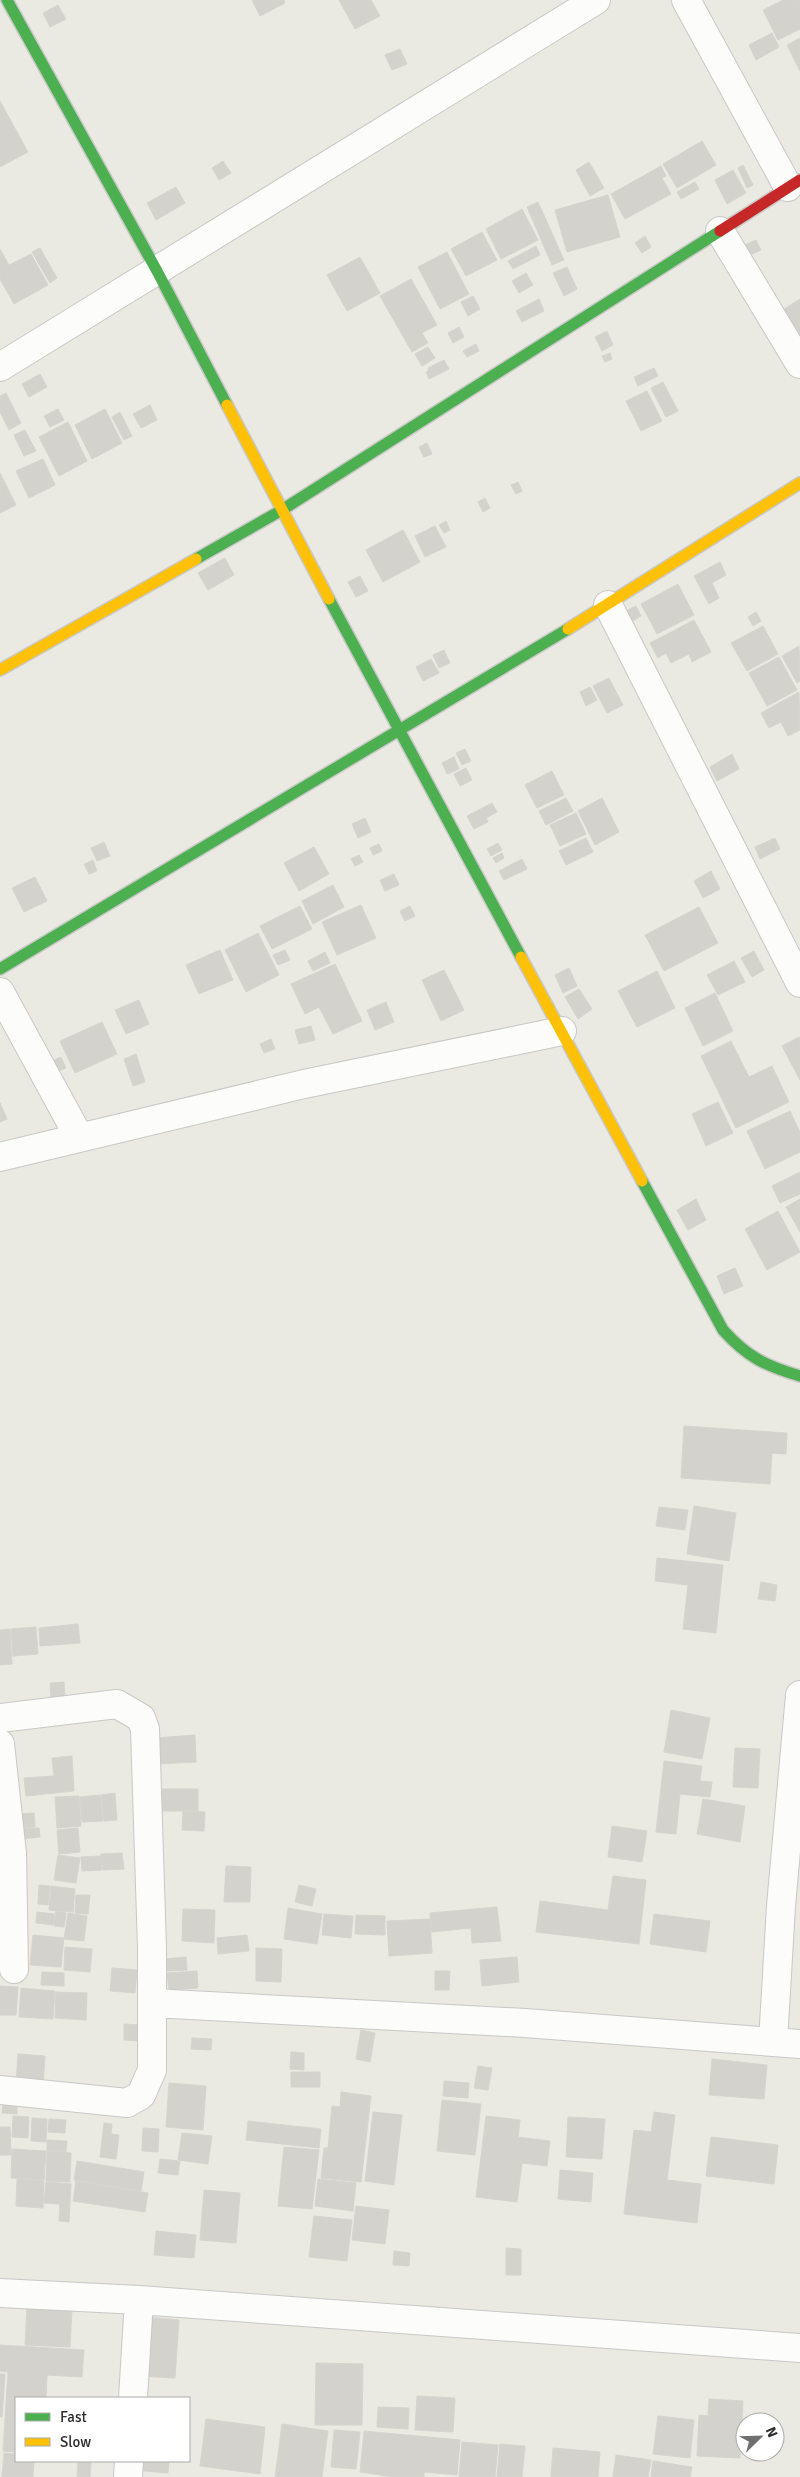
<svg xmlns="http://www.w3.org/2000/svg" width="800" height="2477" font-family="Signika,sans-serif">
	<style>
		.building { fill: #d3d2cd; stroke: #d5d4ce }
		.lines { fill: none; stroke-linecap: round; stroke-linejoin: round }
		.street-casing { stroke: #c8c8c7; stroke-width: 30 }
		.fast-casing { stroke: #c8c8c7; stroke-width: 14 }
		.slow-casing { stroke: #c8c8c7; stroke-width: 14 }
		.jam-casing { stroke: #c8c8c7; stroke-width: 14 }
		.street { stroke: #fcfcfb; stroke-width: 28 }
		.fast { stroke: #4caf50; stroke-width: 11 }
		.slow { stroke: #ffc107; stroke-width: 11 }
		.jam { stroke: #c62828; stroke-width: 11 }
	</style>
	<rect width="100%" height="100%" fill="#eae9e2"/>
	<path class="building" d="M252 0H284L285 3 260 16Z
		M339 0H371L380 16 355 29Z
		M783 0H800V29L778 40 763 10Z
		M58 5 66 19 50 27 43 13Z
		M772 33 779 47 756 60 749 45Z
		M800 38V71L787 45Z
		M400 49 407 64 392 70 385 55Z
		M0 101 28 152 0 167Z
		M702 141 716 165 677 188 663 164Z
		M223 161 231 173 219 180 212 168Z
		M589 162 604 188 590 196 576 170Z
		M743 165 753 185 747 188 738 168Z
		M661 166 666 176 662 178 671 194 625 219 611 194Z
		M733 170 746 193 727 204 715 180Z
		M695 182 699 189 681 199 677 192Z
		M176 187 185 203 156 220 147 203Z
		M608 195 620 237 567 252 555 210Z
		M538 202 564 260 552 265 527 207Z
		M522 209 538 240 501 259 486 229Z
		M482 232 497 260 466 276 451 249Z
		M645 236 651 247 642 253 635 243Z
		M756 240 761 250 750 255 745 245Z
		M536 246 540 255 513 269 508 261Z
		M40 248 57 278 50 283 32 252Z
		M0 249 9 265 31 254 48 285 14 304 0 279Z
		M447 252 469 294 440 309 418 267Z
		M360 257 380 293 347 311 327 275Z
		M567 267 577 289 564 296 553 273Z
		M526 273 533 285 519 293 512 281Z
		M411 279 437 325 422 333 428 343 412 352 380 296Z
		M473 296 480 309 468 316 461 302Z
		M539 299 544 311 522 322 516 311Z
		M800 299V335L797 337 781 311Z
		M459 327 464 337 453 343 448 333Z
		M607 331 613 345 602 351 595 337Z
		M476 344 479 351 467 357 463 351Z
		M428 347 435 358 422 366 415 354Z
		M610 353 612 359 605 362 602 356Z
		M444 360 449 369 429 379 426 372 429 370 428 368Z
		M654 368 658 376 638 386 634 377Z
		M40 374 47 387 29 397 22 384Z
		M663 382 678 411 666 417 651 388Z
		M647 391 662 421 641 431 626 401Z
		M6 393 21 423 9 430 0 412V396Z
		M150 405 157 420 141 428 133 414Z
		M58 409 64 420 50 427 44 416Z
		M105 409 122 443 92 459 75 425Z
		M120 412 132 436 124 440 112 417Z
		M68 422 87 461 59 476 39 437Z
		M25 430 36 451 24 456 14 435Z
		M427 443 432 454 424 457 419 447Z
		M43 459 55 485 29 498 16 471Z
		M0 473 16 505 0 513Z
		M518 482 522 491 516 494 511 485Z
		M485 498 490 508 483 512 478 502Z
		M446 521 450 530 444 533 439 525Z
		M435 526 446 547 425 557 415 536Z
		M403 530 420 562 383 582 366 550Z
		M225 558 234 575 208 590 198 573Z
		M720 562 726 575 712 583 719 598 709 604 694 576Z
		M360 576 368 591 356 597 348 582Z
		M678 584 694 615 657 634 641 604Z
		M636 606 641 616 629 623 624 612Z
		M756 612 761 621 753 626 748 617Z
		M694 620 711 652 692 662 689 654 671 663 666 653 658 658 650 643Z
		M763 626 778 654 747 671 731 643Z
		M799 646 800 681 797 683 782 656Z
		M444 650 450 663 439 668 433 655Z
		M779 657 797 690 767 706 749 673Z
		M431 659 439 673 423 681 416 667Z
		M609 678 623 705 607 713 593 686Z
		M590 687 597 700 586 706 580 692Z
		M799 692 800 730 788 736 781 722 769 728 761 713Z
		M465 749 471 761 462 765 456 753Z
		M732 754 739 769 717 781 710 767Z
		M454 757 459 769 447 774 442 763Z
		M466 768 472 780 460 786 454 774Z
		M552 771 564 795 537 808 525 785Z
		M566 798 573 811 546 825 539 811Z
		M602 798 619 832 595 845 578 811Z
		M492 803 497 812 486 818 488 822 474 829 467 816Z
		M576 813 586 834 560 846 550 825Z
		M365 818 371 832 358 838 352 824Z
		M586 838 593 852 566 865 559 851Z
		M775 838 780 849 760 859 755 847Z
		M104 842 110 856 97 861 91 848Z
		M498 843 502 850 491 856 487 849Z
		M379 844 382 851 373 855 370 848Z
		M314 847 329 874 299 891 284 863Z
		M502 853 504 858 496 863 493 858Z
		M359 855 363 862 355 866 351 859Z
		M522 859 527 869 504 880 499 871Z
		M93 860 97 871 89 874 84 864Z
		M711 871 720 889 703 898 694 881Z
		M394 874 399 885 385 891 380 880Z
		M35 877 47 901 24 912 12 888Z
		M333 885 344 907 313 924 302 901Z
		M361 905 376 938 337 955 322 922Z
		M300 906 312 929 272 949 260 926Z
		M410 906 415 916 405 921 400 911Z
		M699 907 718 943 664 971 645 935Z
		M258 933 279 975 246 992 225 950Z
		M220 950 233 980 199 994 186 965Z
		M285 950 290 960 278 965 273 955Z
		M754 951 764 970 752 977 741 958Z
		M325 952 330 963 313 971 308 961Z
		M734 961 745 982 718 995 707 975Z
		M335 964 362 1021 333 1034 319 1007 305 1014 291 984Z
		M569 968 577 986 563 993 555 975Z
		M444 970 464 1010 441 1021 422 980Z
		M657 971 675 1008 637 1027 618 991Z
		M579 989 592 1009 578 1019 565 997Z
		M715 993 733 1031 703 1046 685 1008Z
		M139 1000 149 1024 126 1034 115 1010Z
		M386 1002 394 1022 375 1030 367 1010Z
		M102 1022 117 1054 75 1073 60 1041Z
		M311 1026 315 1040 299 1044 295 1030Z
		M799 1037 800 1038V1080L782 1046Z
		M271 1039 275 1049 264 1053 260 1044Z
		M731 1041 749 1077 772 1066 789 1102 736 1128 701 1056Z
		M136 1054 145 1082 133 1086 124 1059Z
		M61 1057 66 1068 54 1073 50 1062Z
		M718 1102 733 1133 706 1146 692 1114Z
		M0 1103 7 1119 0 1122Z
		M790 1111 800 1132V1152L765 1169 747 1131Z
		M800 1172V1194L780 1203 772 1186Z
		M696 1199 706 1220 688 1230 677 1210Z
		M800 1199V1232L786 1207Z
		M778 1211 800 1252 767 1270 745 1229Z
		M735 1268 743 1286 724 1294 717 1276Z
		M684 1426 787 1433 786 1454 772 1453 770 1484 681 1478Z
		M694 1506 736 1513 729 1561 687 1554Z
		M659 1507 688 1510 685 1530 656 1526Z
		M657 1558 723 1565 716 1633 683 1629 688 1585 655 1581Z
		M761 1582 777 1585 775 1601 758 1599Z
		M78 1624 80 1643 40 1646 39 1628Z
		M36 1627 38 1654 13 1656 11 1629Z
		M10 1629 12 1664 0 1665V1630Z
		M64 1682 65 1700 51 1701 50 1683Z
		M671 1710 710 1718 702 1759 664 1752Z
		M195 1735 196 1762 156 1764 154 1738Z
		M735 1748 760 1749 758 1788 733 1787Z
		M72 1756 74 1791 26 1796 24 1778 54 1776 52 1758Z
		M664 1761 702 1766 700 1781 712 1782 710 1797 680 1794 676 1834 656 1832Z
		M161 1789H198V1811H162Z
		M115 1793 117 1820 104 1821 101 1795Z
		M100 1795 103 1821 82 1822 80 1797Z
		M79 1796 81 1826 57 1828 55 1797Z
		M703 1799 745 1806 740 1842 697 1834Z
		M183 1811 205 1812 204 1831 182 1830Z
		M34 1813 35 1827 21 1828 20 1814Z
		M612 1826 647 1831 642 1862 608 1857Z
		M39 1828 40 1837 21 1839V1829Z
		M78 1828 80 1852 59 1854 57 1830Z
		M122 1853 124 1869 103 1870 101 1854Z
		M58 1855 80 1858 76 1883 54 1880Z
		M101 1856 102 1870 82 1871 81 1857Z
		M226 1866 251 1867 250 1902H224Z
		M613 1876 646 1880 639 1944 536 1932 540 1901 608 1910Z
		M39 1885 50 1886 48 1905 38 1904Z
		M299 1885 316 1889 312 1906 295 1902Z
		M51 1886 75 1889 73 1912 49 1910Z
		M76 1895H90L88 1914 75 1913Z
		M497 1907 501 1941 472 1943 471 1928 432 1932 430 1913Z
		M288 1908 322 1914 317 1944 284 1939Z
		M183 1909 215 1910 214 1943 182 1941Z
		M56 1911 66 1913 64 1927 54 1926Z
		M37 1912 55 1914 53 1925 36 1923Z
		M68 1913 87 1916 84 1941 64 1939Z
		M324 1914 353 1916 351 1938 322 1935Z
		M654 1914 710 1921 706 1952 650 1944Z
		M356 1915 385 1916V1935L355 1934Z
		M430 1919 432 1953 389 1956 387 1921Z
		M33 1935 64 1938 61 1967 30 1965Z
		M247 1935 249 1951 218 1954 217 1938Z
		M65 1947 92 1949 90 1972 64 1970Z
		M256 1948 282 1949 281 1982 256 1981Z
		M186 1957 187 1970 165 1971 164 1959Z
		M517 1957 519 1982 482 1986 480 1960Z
		M112 1968 137 1970 135 1993 110 1991Z
		M197 1971 198 1988 169 1990 167 1973Z
		M435 1971H450L449 1990H435Z
		M42 1972 64 1973V1986L41 1985Z
		M0 1986 18 1987 16 2015H0Z
		M21 1988 55 1991 53 2019 19 2017Z
		M56 1992 87 1993 86 2020 55 2018Z
		M124 2024 139 2025V2041L124 2040Z
		M361 2030 375 2033 370 2062 356 2059Z
		M192 2038 212 2039 211 2050 191 2049Z
		M291 2052 304 2053V2070L290 2069Z
		M18 2054 45 2056 43 2086 16 2084Z
		M712 2059 767 2065 764 2099 709 2095Z
		M478 2066 492 2068 488 2090 474 2088Z
		M291 2072H320V2087H291Z
		M444 2081 469 2083 468 2098 443 2096Z
		M169 2083 206 2086 203 2130 166 2127Z
		M341 2092 371 2096 361 2182 321 2178 324 2148H328L332 2106 340 2107Z
		M442 2100 481 2104 475 2155 437 2151Z
		M3 2104 17 2105V2114L2 2113Z
		M373 2112 402 2115 394 2185 365 2181Z
		M654 2112 675 2115 667 2180 701 2184 697 2223 624 2214 634 2130 651 2132Z
		M13 2116 29 2117 28 2138 12 2137Z
		M486 2116 520 2120 518 2137 550 2141 547 2166 522 2163 517 2202 476 2197Z
		M568 2117 605 2119 602 2159 566 2157Z
		M32 2118 47 2119 46 2142 31 2141Z
		M49 2119 66 2120 65 2133 48 2132Z
		M248 2121 321 2129 319 2148 246 2140Z
		M104 2123 112 2124 111 2134 119 2135 116 2159 100 2157Z
		M0 2127H10L11 2155H0Z
		M143 2128 159 2129 158 2152 142 2151Z
		M182 2133 212 2136 208 2164 178 2160Z
		M711 2137 778 2145 774 2184 706 2176Z
		M47 2140 67 2141 66 2152 47 2151Z
		M284 2147 319 2150 312 2209 278 2206Z
		M12 2149 46 2151 44 2180 11 2178Z
		M47 2151 71 2153 70 2182 46 2181Z
		M160 2159 180 2161 178 2175 158 2173Z
		M77 2161 144 2172 141 2191 74 2180Z
		M560 2170 593 2173 591 2202 558 2199Z
		M17 2179 44 2181 43 2208 16 2206Z
		M318 2179 356 2183 353 2211 315 2206Z
		M76 2181 148 2193 145 2212 73 2201Z
		M46 2182 71 2184 69 2222 59 2221 60 2204 44 2203Z
		M204 2190 240 2193 236 2243 200 2240Z
		M356 2206 389 2210 385 2244 352 2240Z
		M314 2216 352 2220 347 2261 309 2257Z
		M156 2231 196 2235 194 2258 154 2255Z
		M506 2248 521 2249V2275H506Z
		M394 2251 410 2253 409 2266 393 2265Z
		M27 2306 72 2309 70 2347 25 2345Z
		M144 2317 179 2320 175 2378 140 2376Z
		M0 2345 84 2350 82 2377 47 2375 46 2398H16V2452L3 2451 8 2372 0 2371Z
		M316 2363 363 2364 362 2425H315Z
		M0 2374H5L2 2417H0Z
		M417 2396 455 2398 453 2432 415 2430Z
		M709 2399 743 2401 740 2458 697 2456 699 2415 708 2416Z
		M378 2407 409 2408 408 2429 377 2427Z
		M658 2416 694 2420 690 2458 653 2454Z
		M206 2419 265 2427 260 2474 200 2466Z
		M282 2424 328 2431 322 2477H275Z
		M334 2430 360 2432 356 2469 331 2467Z
		M364 2431 460 2440 457 2475 424 2472V2477H394L360 2472Z
		M462 2442 498 2445 495 2477H459Z
		M500 2444 525 2446 522 2477H497Z
		M553 2448 600 2452 598 2477H551Z
		M4 2453 16 2454V2461H34L33 2477H2Z
		M616 2455 651 2460 648 2477H613Z
		M78 2461H91L90 2477H77Z
		M134 2461H169L168 2473 133 2470Z
		M653 2461 692 2467 690 2477H651Z"/>
	<g class="lines">
		<defs>
			<path id="street" d="M686 0 788 187
				M720 231 800 364
				M0 367 596 0
				M608 605 800 983
				M0 992 79 1137
				M0 1157 304 1084 562 1031
				M0 1718 117 1704 141 1718 145 1729 152 1948V2070L141 2095 127 2103 0 2090
				M0 1744 12 1853 14 1969
				M152 2003 525 2023 800 2044
				M773 2042 781 1906 800 1695
				M0 2293 139 2300 800 2348
				M133 2398 139 2300
				M128 2477 129 2461"/>
			<path id="fast" d="M7 0 157 271 227 405
				M196 559 282 510 720 231
				M329 599 521 957
				M0 969 568 629
				M642 1181 723 1330C747 1357 766 1366 800 1376"/>
			<path id="slow" d="M227 405 329 599
				M568 629 800 483
				M0 670 196 559
				M521 957 642 1181"/>
			<path id="jam" d="M720 231 800 180"/>
		</defs>
		<use href="#street" class="street-casing"/>
		<use href="#fast" class="fast-casing"/>
		<use href="#slow" class="slow-casing"/>
		<use href="#jam" class="jam-casing"/>
		<use href="#street" class="street"/>
		<use href="#fast" class="fast"/>
		<use href="#slow" class="slow"/>
		<use href="#jam" class="jam"/>
	</g>
	<rect x="15" y="2397" width="175" height="65" fill="#ffffff" stroke="#ababab"/>
	<rect x="25" y="2413" width="25" height="8" fill="#4caf50" stroke="#ababab"/>
	<text x="60" y="2422" font-size="15" fill="#2d2d2d">Fast</text>
	<rect x="25" y="2438" width="25" height="8" fill="#ffc107" stroke="#ababab"/>
	<text x="60" y="2447" font-size="15" fill="#2d2d2d">Slow</text>
	<g transform="translate(760 2437) rotate(67)"><circle r="24" fill="#ffffff" stroke="#ababab"/>
	<path d="M0-4L9 19L0 12L-9 19Z" fill="#6f6f6c"/>
	<text y="-8" font-size="14" font-weight="bold" text-anchor="middle" fill="#2d2d2d">N</text>
	</g>
</svg>
